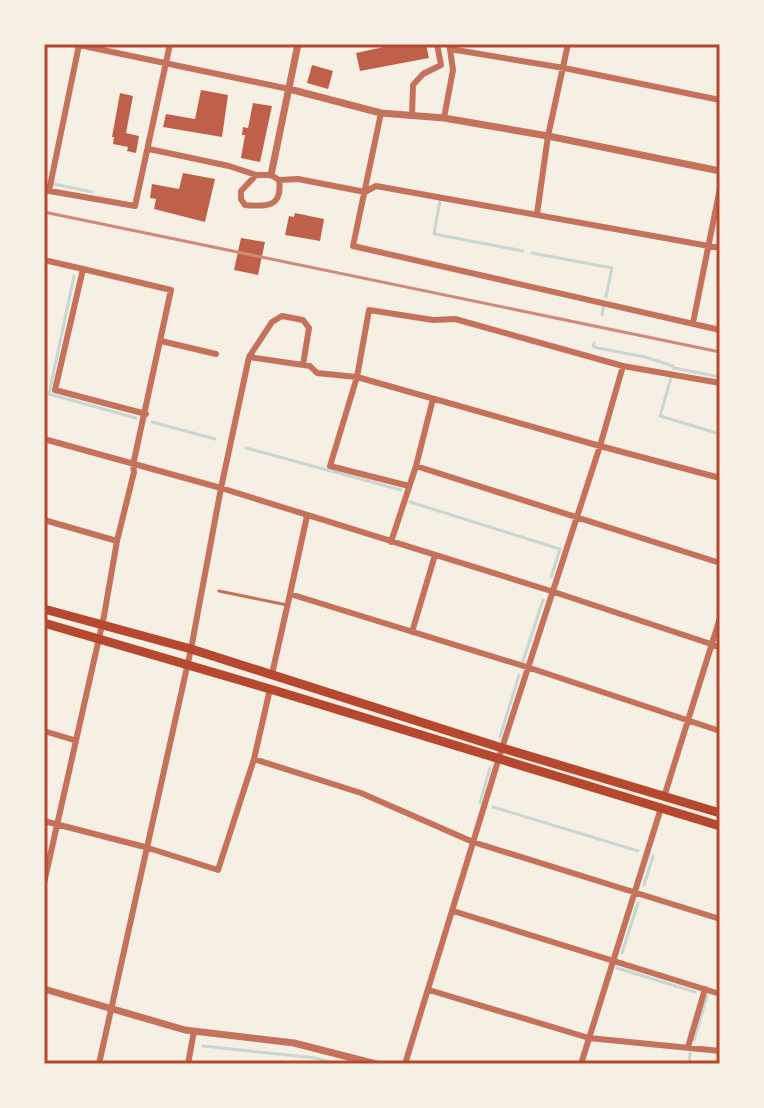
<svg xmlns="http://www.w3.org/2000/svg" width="764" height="1108" font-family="'Space Grotesk',sans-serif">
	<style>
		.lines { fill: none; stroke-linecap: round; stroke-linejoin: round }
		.stream { stroke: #c9d6d2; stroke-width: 3 }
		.building { fill: #bf614a }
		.service { stroke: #c5725c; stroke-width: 3 }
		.minor { stroke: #c5725c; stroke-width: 6 }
		.tertiary { stroke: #c5725c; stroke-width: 7 }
		.primary { stroke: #b5482f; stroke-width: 9 }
		.rail { stroke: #cf8b77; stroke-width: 3 }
		.neatline { fill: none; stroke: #b5482f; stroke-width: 3 }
	</style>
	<rect width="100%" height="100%" fill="#f6efe4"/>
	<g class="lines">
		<path class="stream" d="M54 184 92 192
			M440 201 434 234 523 251
			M532 253 612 268 606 297
			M74 276 49 394 136 418
			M602 315 604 305
			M594 343 593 346 598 348 645 357 673 366 674 369
			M674 368 720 377
			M671 378 660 416 720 434
			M152 422 215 439
			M246 448 401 490
			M410 502 560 549 551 577
			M523 661 543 600
			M500 737 519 675
			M480 803 490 768
			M493 807 638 851
			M644 885 653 856
			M622 953 638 903
			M617 968 695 992
			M694 1040 707 996
			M203 1046 316 1058 335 1064
			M689 1064 690 1053"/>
	</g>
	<path class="building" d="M398 44H426L429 58 360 71 356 53Z
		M312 65 333 71 328 89 307 83Z
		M201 90 228 95 222 137 163 127 166 114 195 119Z
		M120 93 133 96 126 133 139 136 136 153 127 151 128 147 113 144 114 137H112Z
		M253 103 272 106 260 162 241 158 245 135H242L243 127 248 128Z
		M183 173 215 179 205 222 154 209 156 199 150 198 152 184 179 189Z
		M295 213 324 219 320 241 285 235 289 216 294 217Z
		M241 238 265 242 258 275 234 270Z"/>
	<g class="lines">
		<path class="service" d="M219 591 287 605"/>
		<path class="minor" d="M74 44 289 89
			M449 44 450 49 564 68 720 100
			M381 113 353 246 720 330
			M412 116 413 85 423 74 441 65 437 44
			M444 118 453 70 450 49
			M149 149 229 166 256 175H271L279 180 298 179 365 192 376 186 720 248
			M256 175 241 191V199L245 205C267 207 283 207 279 180
			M44 190 135 206 170 44
			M49 191 79 45
			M537 214 548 136 568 44
			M44 260 83 269
			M693 323 720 188
			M161 341 216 354
			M249 357 310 366 317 373 357 377 600 446 502 748 405 1064
			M623 366 600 446 720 478
			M44 439 221 488 551 591 720 647
			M416 466 720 563
			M409 486 330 466 357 377 369 310 433 320 455 319 623 366 720 383
			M44 520 117 541 134 472 133 465 171 290 83 269 55 390 146 414
			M391 542 416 466 433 399
			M290 594 307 516
			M412 632 435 555
			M272 674 290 594 530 668 720 731
			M44 731 74 740
			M254 759 361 793 473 842 720 919
			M664 797 720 618
			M44 821 145 847 218 870 254 759 270 689
			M44 883 104 616 117 541
			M453 911 720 994
			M429 990 589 1038 720 1051
			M688 1047 705 989
			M99 1064 191 649 221 488 249 357 272 322 282 316 303 320 309 328 303 365
			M188 1064 194 1031
			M581 1064 661 808"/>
		<path class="tertiary" d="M289 89 381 113 444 118 548 136 720 171
			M271 175 298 44
			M44 989 185 1030 294 1043 376 1064"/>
		<path class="primary" d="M44 609 191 649 502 748 720 813
			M44 623 270 689 720 826"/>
		<path class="rail" d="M44 212 720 352"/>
	</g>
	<rect width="764" height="1108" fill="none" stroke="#f6efe4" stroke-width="92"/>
	<rect x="46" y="46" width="672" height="1016" class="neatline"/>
</svg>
